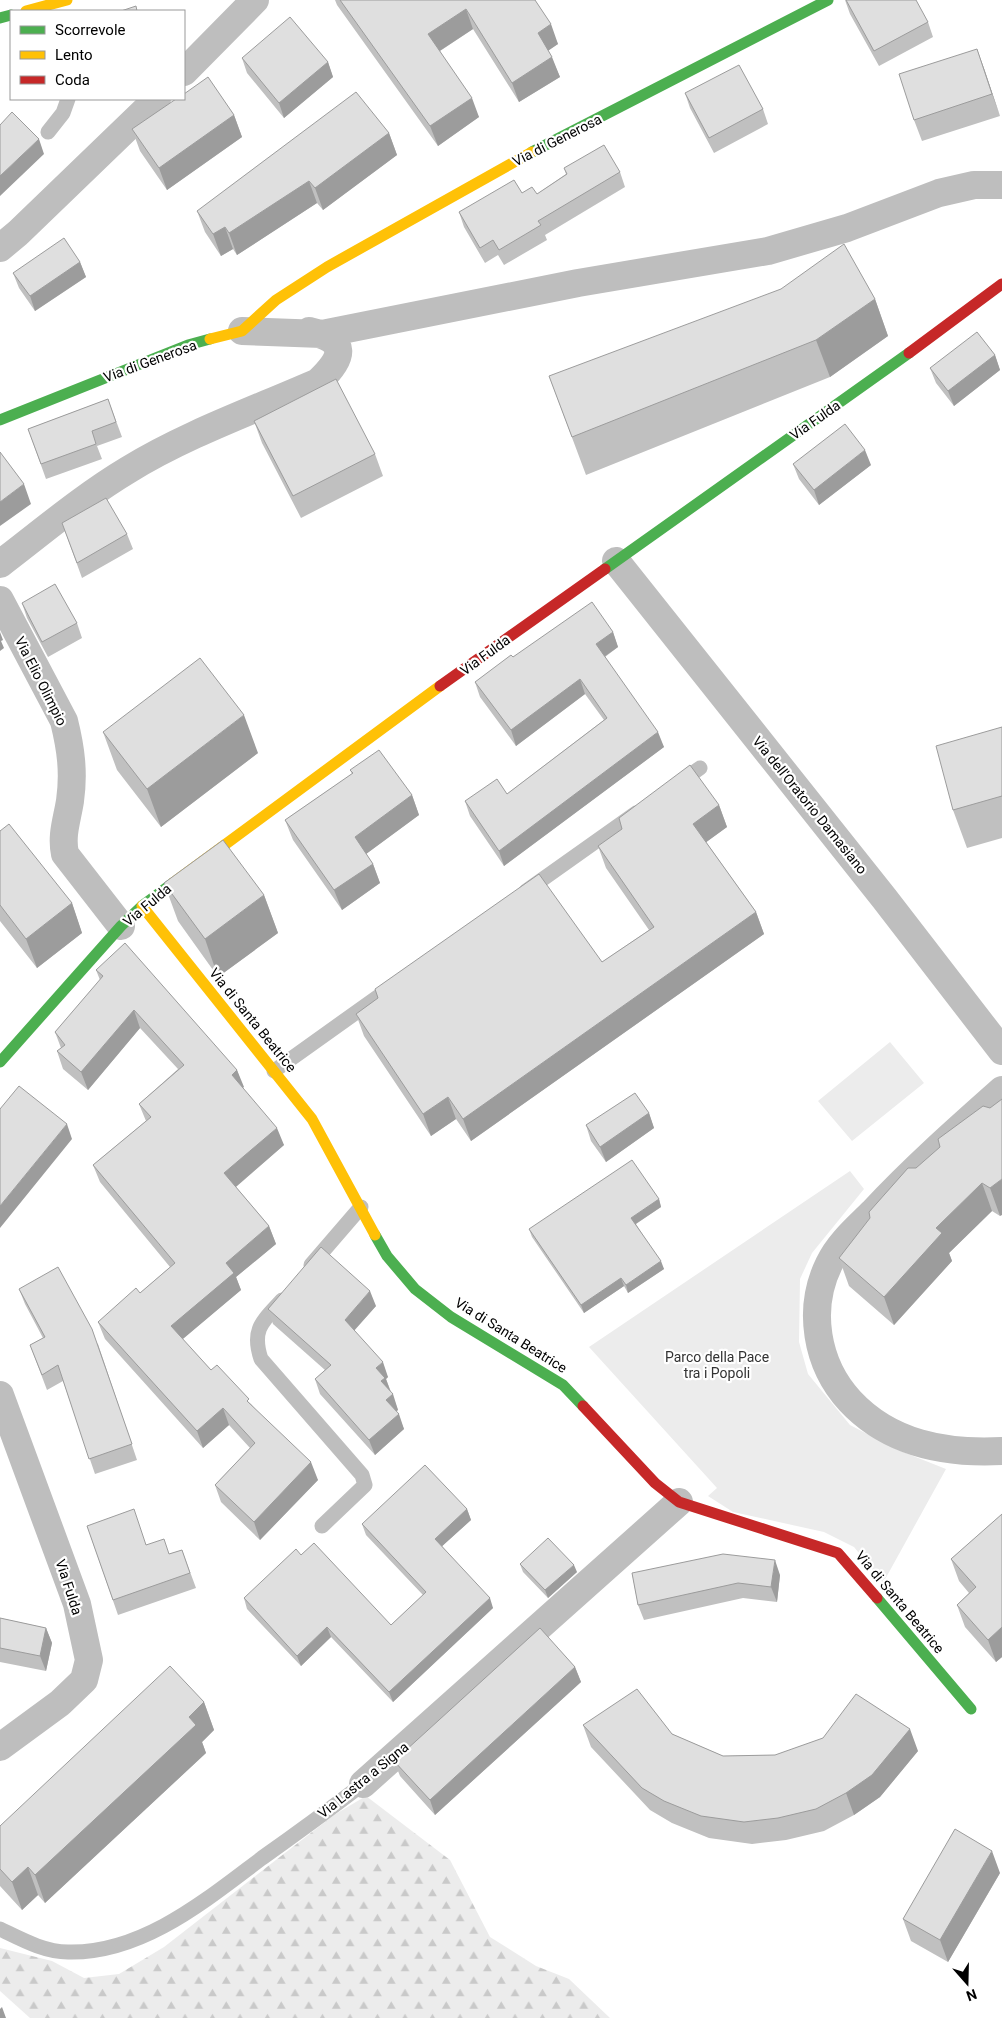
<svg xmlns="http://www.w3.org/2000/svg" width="1002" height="2018" font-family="Roboto,sans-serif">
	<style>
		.green { fill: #ececec }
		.forest { fill: url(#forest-firs) }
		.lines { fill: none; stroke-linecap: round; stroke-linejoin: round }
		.lane { stroke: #bebebe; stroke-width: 15 }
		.street { stroke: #bebebe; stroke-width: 28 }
		.fast { stroke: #4caf50; stroke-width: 11 }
		.slow { stroke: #ffc107; stroke-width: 11 }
		.jam { stroke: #c62828; stroke-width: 11 }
		.wall { fill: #c0c0c0 }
		.shaded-wall { fill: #9c9c9c }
		.building { fill: #dfdfdf; stroke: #9c9c9c }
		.labels { text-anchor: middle; stroke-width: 4.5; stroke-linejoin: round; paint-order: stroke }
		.street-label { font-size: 14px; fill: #000; stroke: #fff }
		.park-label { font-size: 14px; fill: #333; stroke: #fff }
	</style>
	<defs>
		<pattern id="forest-firs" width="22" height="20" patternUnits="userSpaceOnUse" patternTransform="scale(1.25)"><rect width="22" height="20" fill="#ececec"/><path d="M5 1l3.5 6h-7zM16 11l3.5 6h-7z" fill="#c9c9c9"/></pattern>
	</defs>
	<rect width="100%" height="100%" fill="#fff"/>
	<path class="green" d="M890 1042 924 1083 852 1141 818 1101Z
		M850 1171 864 1189 812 1253 800 1279 799 1342 808 1374 850 1425 898 1450 946 1469 883 1583 854 1547 824 1532 733 1512 708 1496 717 1488 589 1347Z"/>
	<path class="forest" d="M366 1796 450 1860 490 1937 536 1966 569 1979 610 2018H30L0 1991V1948L52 1961 84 1978 119 1974 164 1947 334 1815Z"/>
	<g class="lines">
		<path class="lane" d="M48 132 63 113 68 99
			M679 783 700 768
			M526 891 636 813
			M274 1071 393 986
			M311 1265 361 1207
			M282 1300C263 1321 251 1329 261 1359L362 1475 365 1485 322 1526
			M0 1929C21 1939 44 1952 68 1952 142 1954 206 1900 262 1858 296 1834 330 1809 363 1784"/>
		<path class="street" d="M184 72 255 0
			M0 248 18 233 157 99
			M242 331 322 334 578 283 768 251 847 228 939 193 974 185H1002
			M616 561 884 898 1002 1051
			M0 564C42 532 83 497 128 470 184 435 257 409 318 382 344 358 349 340 309 331
			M0 600 64 721C71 749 74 773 70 801 67 820 61 835 65 854L121 926
			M1002 1090C958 1129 913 1169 873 1212 857 1228 839 1243 829 1264 807 1309 816 1364 850 1401 890 1444 945 1454 1002 1451
			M0 1395 77 1604 89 1660 84 1680 60 1703 0 1747
			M363 1784 679 1502"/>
		<path class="fast" d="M0 18 11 15
			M532 152 828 0
			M0 420 188 345 210 339
			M605 569 909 353
			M0 1062 121 926 142 906 173 883
			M375 1235 387 1256 415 1289 451 1317 563 1385 583 1406
			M877 1598 971 1709"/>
		<path class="slow" d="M26 11 67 0
			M210 339 242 331 276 300 327 267 532 152
			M173 883 440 686
			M142 906 312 1119 375 1235"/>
		<path class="jam" d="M909 353 1002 284
			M440 686 605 569
			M583 1406 655 1483 679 1502 838 1553 877 1598"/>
	</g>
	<path class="wall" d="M335 0H535L558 44 548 50 560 77 519 102 473 29 440 51 479 117 438 146 337 5Z
		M845 0 928 22 933 37 879 66 850 14Z
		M977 49 1000 116 922 141 914 120Z
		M242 58 328 62 333 77 284 118 247 73Z
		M685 93 763 109 768 124 714 153 690 108Z
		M234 115 242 137 167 190 140 151 132 129Z
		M389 133 397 155 323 210 317 203 237 255 233 249 221 256 205 232 197 211Z
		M564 168 620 172 625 187 545 235 547 240 504 265 498 255 485 263 464 227 459 212 522 193 537 194 566 174Z
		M80 262 86 277 35 311 19 288 13 273Z
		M875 299 888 336 830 377 586 475 549 376Z
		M995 355 1000 370 954 406 936 383 930 368Z
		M108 399 122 437 97 446 102 459 46 479 28 429Z
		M254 421 375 454 383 476 301 518 262 443Z
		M793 464 871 465 819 505 799 479Z
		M62 523 127 534 133 549 82 578Z
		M22 603 77 623 82 638 48 657 27 618Z
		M613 632 618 647 605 657 664 747 504 866 470 816 465 801 507 794 604 720 585 694 516 746 480 697 475 682 513 657Z
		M1002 727V838L967 848 953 810Z
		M103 732 258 753 161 827 117 770Z
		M350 770 412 795 419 815 366 854 373 864 380 883 342 910 293 840 285 820 352 774Z
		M719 805 727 827 706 842 756 912 764 934 471 1141 456 1119 431 1136 364 1036 356 1014 602 962 649 930 606 868 598 846Z
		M0 831 72 903 82 933 37 968 0 921Z
		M164 883 264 895 278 933 218 977 178 921Z
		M96 970 237 1070 243 1088 284 1145 236 1187 269 1226 276 1244 236 1277 241 1290 182 1339 211 1370 251 1404 318 1480 260 1540 221 1502 215 1485 250 1448 229 1425 203 1448 105 1339 98 1322 140 1293 170 1267 100 1182 93 1165 146 1121 139 1104 178 1069 140 1028 88 1090 63 1069 57 1051 61 1048 55 1032 100 980Z
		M990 1108 1000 1216 992 1211 949 1253 952 1261 894 1325 849 1286 839 1258 916 1168Z
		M649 1113 654 1128 606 1162 591 1141 586 1125Z
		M659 1199 661 1207 636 1224 664 1269 628 1293 624 1286 584 1313 532 1237 529 1229Z
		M19 1289 98 1344 137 1460 95 1474 63 1381 47 1390 30 1345 43 1338 25 1304Z
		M376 1306 354 1331 388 1377 386 1379 398 1410 396 1411 404 1429 375 1455 320 1394 315 1379 325 1370 273 1324 268 1309Z
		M467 1509 471 1520 442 1546 493 1608 393 1702 331 1637 301 1666 247 1609 244 1598 301 1555 391 1625 423 1595 366 1535 362 1524Z
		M1002 1514V1657L996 1662 965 1627 957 1605 969 1593 959 1581 951 1559Z
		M87 1526 147 1545 169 1554 182 1550 196 1588 118 1615Z
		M520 1564 577 1572 548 1598 523 1572Z
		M632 1573 780 1575 777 1602 743 1598 644 1620 638 1605Z
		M0 1618 46 1628 52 1643 46 1671 0 1662Z
		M575 1667 581 1682 435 1815 400 1776 394 1761Z
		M204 1702 214 1730 202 1742 206 1753 45 1903 38 1895 22 1910 0 1886V1826Z
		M583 1725 672 1734 723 1756 775 1755 918 1751 880 1797 854 1815 824 1831 786 1840 752 1844 709 1838 672 1823 650 1810 591 1747Z
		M1000 1873 948 1962 911 1941 903 1919Z"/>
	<path class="shaded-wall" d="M466 9 473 29 435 54 428 34Z
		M551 24 558 44 545 53 538 33Z
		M977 49 985 71 1000 116 992 94Z
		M552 57 560 77 519 102 512 83Z
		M328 62 333 77 284 118 279 103Z
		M472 98 479 117 438 146 430 126Z
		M234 115 242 137 167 190 159 168Z
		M389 133 397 155 323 210 315 188Z
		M39 139 44 154 0 196V176Z
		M309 181 317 203 237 255 229 233Z
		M225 227 233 249 221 256 213 234Z
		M80 262 86 277 35 311 30 296Z
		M875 299 888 336 830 377 816 340Z
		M995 355 1000 370 954 406 948 391Z
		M865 450 871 465 819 505 814 490Z
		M24 484 31 504 0 526V502Z
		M0 632 3 640 1 641 4 648 0 651Z
		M613 632 618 647 601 659 596 644Z
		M580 679 585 694 516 746 511 730Z
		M244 715 258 753 161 827 147 789Z
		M658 732 664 747 504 866 499 851Z
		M412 795 419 815 362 857 355 837Z
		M719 805 727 827 701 846 693 824Z
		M373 864 380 883 342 910 334 890Z
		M264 895 278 933 218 977 205 939Z
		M72 903 82 933 37 968 26 939Z
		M756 912 764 934 471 1141 463 1119Z
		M134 1010 140 1028 88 1090 81 1072Z
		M237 1070 244 1087 238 1092 232 1075Z
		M448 1097 456 1119 431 1136 423 1114Z
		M649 1113 654 1128 606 1162 600 1147Z
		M67 1124 72 1139 0 1228V1206Z
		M277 1128 284 1145 231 1191 224 1173Z
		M1002 1179V1215L1000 1216 990 1188Z
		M982 1183 992 1211 949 1253 952 1261 894 1325 884 1297 936 1228Z
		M659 1199 661 1207 634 1225 631 1218Z
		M269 1226 276 1244 236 1277 241 1290 177 1344 171 1326 226 1263Z
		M661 1261 664 1269 628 1293 626 1285Z
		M621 1278 624 1286 584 1313 581 1305Z
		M370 1291 376 1306 350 1335 345 1320Z
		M383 1362 388 1377 386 1379 391 1393 387 1397 376 1368Z
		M393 1394 398 1410 392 1415 386 1400Z
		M223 1408 229 1425 203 1448 197 1431Z
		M399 1414 404 1429 375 1455 369 1440Z
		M311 1462 318 1480 260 1540 254 1522Z
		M467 1509 471 1520 439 1549 435 1539Z
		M775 1560 780 1575 777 1602 771 1587Z
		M574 1565 577 1572 548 1598 545 1590Z
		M490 1598 493 1608 393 1702 389 1692Z
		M327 1627 331 1637 301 1666 297 1656Z
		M1002 1627V1657L996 1662 988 1640Z
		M46 1628 52 1643 46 1671 40 1656Z
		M575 1667 581 1682 435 1815 430 1800Z
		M204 1702 214 1730 202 1742 206 1753 45 1903 35 1875Z
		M910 1729 918 1751 880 1797 854 1815 846 1793Z
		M992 1851 1000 1873 948 1962 940 1940Z
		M28 1867 38 1895 22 1910 12 1882Z
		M2 2007 6 2018H0V2009Z"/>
	<path class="building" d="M340 0H535L551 24 538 33 552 57 512 83 466 9 428 34 472 98 430 126Z
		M846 0H916L928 22 874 51Z
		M136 6 137 11H121Z
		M290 17 328 62 279 103 242 58Z
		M977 49 992 94 914 120 899 74Z
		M739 65 763 109 709 138 685 93Z
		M208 77 234 115 159 168 132 129 176 99H184V94Z
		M356 92 389 133 315 188 309 181 229 233 225 227 213 234 197 211Z
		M12 112 39 139 0 176V125Z
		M604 145 620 172 538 221 541 225 499 250 493 240 480 248 459 212 514 180 522 193 532 187 537 194 567 174 564 168Z
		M64 238 80 262 30 296 13 273Z
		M844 244 875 299 816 340 572 437 549 376 781 289Z
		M977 332 995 355 948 391 930 368Z
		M336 379 375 454 293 496 254 421Z
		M108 399 116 422 92 431 96 444 41 464 28 429Z
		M845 424 865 450 814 490 793 464Z
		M0 452 24 484 0 502Z
		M106 498 127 534 77 563 62 523Z
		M55 584 77 623 42 642 22 603Z
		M592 602 613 632 596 644 658 732 499 851 465 801 497 779 507 794 607 718 580 679 511 730 475 682 511 655 513 657Z
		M200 658 244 715 147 789 103 732Z
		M1002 727V796L953 810 936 746Z
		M379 750 412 795 355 837 373 864 334 890 285 820 353 773 350 770Z
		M690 765 719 805 693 824 756 912 463 1119 448 1097 423 1114 356 1014 378 998 375 989 539 874 602 962 654 927 598 846 622 829 619 818Z
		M9 824 72 903 26 939 0 905V831Z
		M223 840 264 895 205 939 164 883Z
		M125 943 237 1070 232 1075 277 1128 224 1173 269 1226 226 1263 234 1273 171 1326 211 1370 217 1365 249 1399 247 1401 311 1462 254 1522 215 1485 255 1443 223 1408 197 1431 98 1322 136 1288 140 1293 175 1263 93 1165 151 1117 139 1104 184 1065 134 1010 81 1072 57 1051 65 1045 55 1032 103 976 96 970Z
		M19 1086 67 1124 0 1206V1109Z
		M635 1093 649 1113 600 1147 586 1125Z
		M1002 1099V1179L990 1188 982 1183 936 1228 942 1233 884 1297 839 1258 870 1218 869 1212 908 1168H916L940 1147 938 1139 983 1106 990 1108Z
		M632 1160 659 1199 631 1218 661 1261 626 1285 621 1278 581 1305 529 1229Z
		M321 1247 370 1291 345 1320 383 1362 376 1368 385 1378 381 1381 393 1394 386 1400 399 1414 369 1440 315 1379 331 1365 268 1309Z
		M58 1267 92 1329 132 1444 89 1459 58 1365 42 1375 30 1345 45 1337 19 1289Z
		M425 1465 467 1509 435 1539 490 1598 389 1692 327 1627 297 1656 244 1598 296 1549 301 1555 314 1543 391 1625 426 1592 362 1524Z
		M134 1509 146 1545 164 1539 169 1554 182 1550 190 1573 113 1600 87 1526Z
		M1002 1514V1627L988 1640 957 1605 976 1587 951 1559Z
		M548 1538 574 1565 545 1590 520 1564Z
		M723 1554 775 1560 771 1587 738 1583 638 1605 632 1573Z
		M0 1618 46 1628 40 1656 0 1648Z
		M540 1628 575 1667 430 1800 394 1761Z
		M170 1666 204 1702 189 1717 196 1725 35 1875 28 1867 12 1882 0 1869V1826Z
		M637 1689 672 1734 723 1756 775 1755 823 1738 856 1694 910 1729 872 1775 846 1793 816 1809 778 1818 744 1822 701 1816 664 1801 642 1788 583 1725Z
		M955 1829 992 1851 940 1940 903 1919Z"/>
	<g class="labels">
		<g class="street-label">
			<text transform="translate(557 140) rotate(-27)" y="5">Via di Generosa</text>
			<text transform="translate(150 361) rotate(-20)" y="5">Via di Generosa</text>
			<text transform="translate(815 420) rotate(-35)" y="5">Via Fulda</text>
			<text transform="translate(485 655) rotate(-36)" y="5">Via Fulda</text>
			<text transform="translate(41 681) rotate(63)" y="5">Via Elio Olimpio</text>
			<text transform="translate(810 805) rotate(51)" y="5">Via dell'Oratorio Damasiano</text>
			<text transform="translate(147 905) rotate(-40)" y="5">Via Fulda</text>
			<text transform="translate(253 1020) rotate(51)" y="5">Via di Santa Beatrice</text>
			<text transform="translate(511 1335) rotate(32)" y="5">Via di Santa Beatrice</text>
			<text transform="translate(69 1587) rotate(72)" y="5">Via Fulda</text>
			<text transform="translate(900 1602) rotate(50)" y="5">Via di Santa Beatrice</text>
			<text transform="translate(363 1780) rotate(-39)" y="5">Via Lastra a Signa</text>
		</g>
		<g class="park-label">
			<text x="717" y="1362">Parco della Pace<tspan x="717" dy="16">tra i Popoli</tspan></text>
		</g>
	</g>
	<rect x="10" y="10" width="175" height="90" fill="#ffffff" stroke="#999999"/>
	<rect x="20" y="26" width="25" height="8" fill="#4caf50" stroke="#999999"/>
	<text x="55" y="35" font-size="15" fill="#000000">Scorrevole</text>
	<rect x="20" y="51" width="25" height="8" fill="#ffc107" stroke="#999999"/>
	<text x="55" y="60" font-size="15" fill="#000000">Lento</text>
	<rect x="20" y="76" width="25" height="8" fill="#c62828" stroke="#999999"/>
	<text x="55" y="85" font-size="15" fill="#000000">Coda</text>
	<g transform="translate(967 1983) rotate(160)" stroke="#ffffff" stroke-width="4" paint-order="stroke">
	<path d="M0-4L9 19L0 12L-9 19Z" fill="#000000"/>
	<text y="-8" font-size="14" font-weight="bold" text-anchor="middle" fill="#000000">N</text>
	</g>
</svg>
